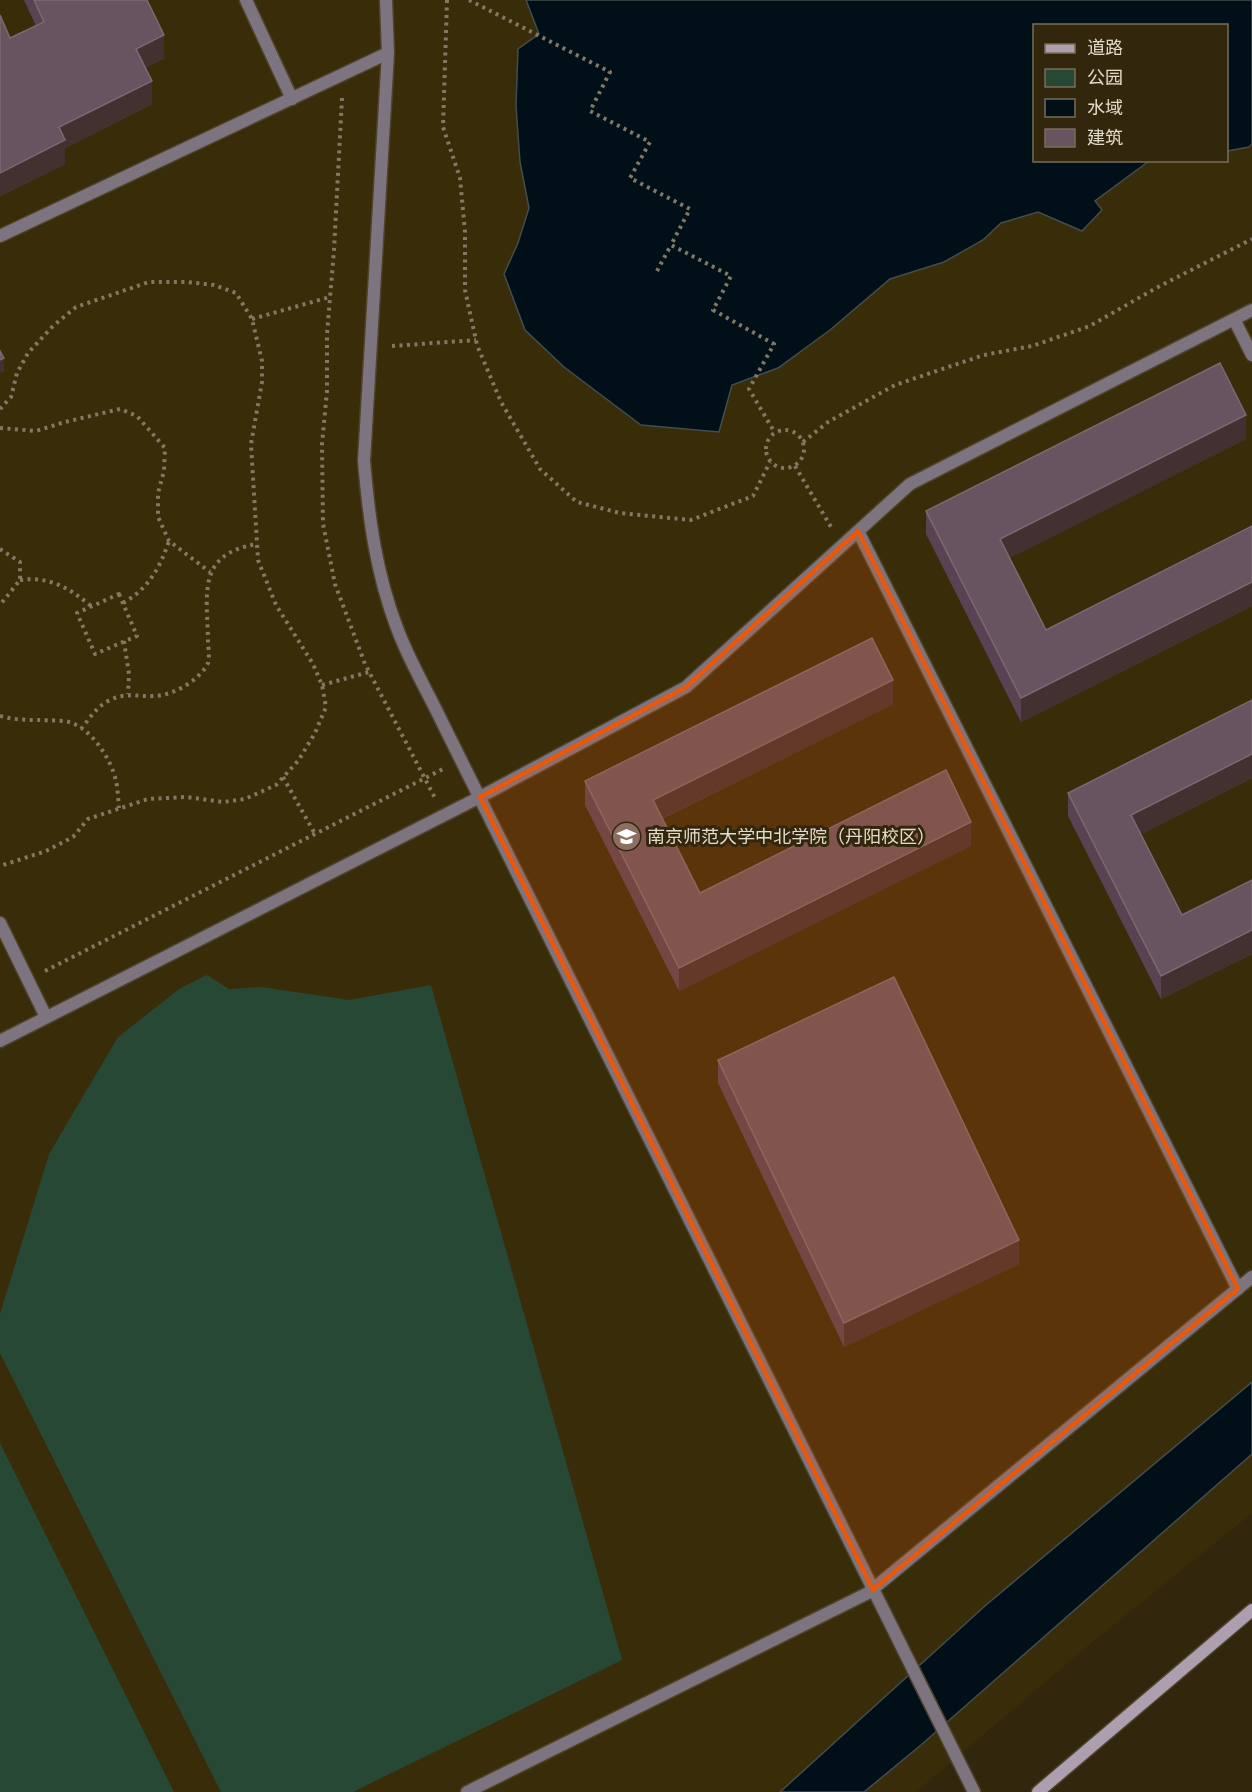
<svg xmlns="http://www.w3.org/2000/svg" width="1252" height="1792" font-family="'Libre Baskerville','Noto Sans SC',serif">
	<style>
		.built { fill: #392c09; fill-rule: evenodd }
		.green { fill: #274835 }
		.water { fill: #011018; stroke: #444d4e; stroke-width: 1.5 }
		.lines { fill: none; stroke-linecap: round; stroke-linejoin: round }
		.street-casing { stroke: #4e442c; stroke-width: 15 }
		.secondary-casing { stroke: #4e442c; stroke-width: 15 }
		.path { stroke: #827964; stroke-width: 4; stroke-dasharray: 3 4.5; stroke-linecap: butt }
		.street { stroke: #7e747f; stroke-width: 12 }
		.secondary { stroke: #ae9fb0; stroke-width: 12 }
		.wall { fill: #594353 }
		.shaded-wall { fill: #433132 }
		.building { fill: #685460; stroke: #7b6971; stroke-width: 1.5 }
		.marked { fill: #e8590c; fill-opacity: 0.2; stroke: #e8590c; stroke-width: 4.5; stroke-linejoin: round }
		.labels { text-anchor: middle; stroke-width: 6; stroke-linejoin: round; paint-order: stroke }
		.poi-label { font-size: 18px; fill: #e2dbcc; stroke: #32270d; text-anchor: start }
	</style>
	<rect width="100%" height="100%" fill="#32270d"/>
	<path class="built" d="M0 0H1252V1513L1089 1645 916 1792H0ZM1034 26H1226V160H1034Z"/>
	<path class="green" d="M207 975 229 989 262 987 349 1000 431 985 622 1660 353 1792H221L0 1353V1314L49 1154 118 1037 179 989Z
		M0 1443 174 1792H0Z"/>
	<path class="water" d="M526 0H1252V144L1249 147 1227 151 1226 26H1034V160L1149 161 1095 201 1102 210 1082 231 1038 212 1001 223 983 240 944 262 890 279 830 330 778 368 732 385 719 432 641 425 564 367 525 330 504 274 518 243 529 208 520 162 516 106 518 49 539 34Z
		M1252 1382V1454L921 1745 864 1792H780L986 1605Z"/>
	<g class="lines">
		<defs>
			<path id="street" d="M246 0 292 99
				M386 0 388 53 364 461C369 519 376 573 397 628 409 661 428 692 443 724L974 1792
				M0 236 388 53
				M1234 319 1252 355
				M858 531 1238 1289
				M0 923 46 1017
				M0 1041 480 797 686 687 910 484 1252 310
				M467 1792 868 1593 1252 1277"/>
			<path id="secondary" d="M1038 1792 1252 1610"/>
		</defs>
		<use href="#street" class="street-casing"/>
		<use href="#secondary" class="secondary-casing"/>
		<path class="path" d="M447 0 443 127 460 178 465 232V290L477 345 501 402 540 469 577 502 620 513 691 520 753 496 770 462
			M469 0 610 72 590 111 650 142 630 178 690 209 671 245 731 276 713 310 774 344 749 389 775 433
			M342 98 334 250 327 334V391L322 444 323 524 335 584 365 664 435 798
			M657 271 671 245
			M252 319 330 297
			M392 346 476 340
			M0 409 11 397 17 373 28 353 52 327 76 307 149 282H187L214 285 236 293 252 319 262 361V382L251 444 258 560 276 605 313 664 322 685 326 707 315 733 298 761 276 785 245 799 223 802 186 797 148 799 88 819 73 837 46 851 0 866
			M0 428 36 431 65 422 120 409 137 416 165 448 164 471 158 493V517L169 541 210 572
			M766 449a19 19 0 1 1 38 0a19 19 0 1 1-38 0Z
			M803 442 828 422 895 385 984 355 1032 346 1090 326 1156 288 1252 239
			M795 466 831 527
			M0 549 20 562V580L0 605
			M20 580C50 576 69 588 91 606
			M119 594 137 636 95 654 77 613Z
			M123 603C148 589 160 568 169 541
			M124 641 129 674 128 694
			M322 685 369 672
			M0 716C22 722 42 719 64 721 89 724 111 758 116 781 118 790 118 799 119 808
			M81 729C90 718 97 706 110 700 126 692 139 697 155 696 174 695 200 680 208 663 210 657 208 647 208 640 207 592 197 554 257 544
			M283 777 315 834
			M45 971 443 769"/>
		<use href="#street" class="street"/>
		<use href="#secondary" class="secondary"/>
	</g>
	<path class="wall" d="M24 0H147L164 58 145 68 152 104 65 148V164L0 196V15L10 38 36 26Z
		M1246 439 1009 558 1046 630 1252 526V606L1021 722 926 534V511Z
		M1252 700V778L1141 834 1182 915 1252 880V954L1161 999 1068 816V793Z
		M893 704 662 819 700 893 971 846 679 991 585 805V781Z
		M718 1060 1019 1264 844 1347 718 1083Z"/>
	<path class="shaded-wall" d="M164 35V58L136 73V49Z
		M152 81V104L65 148V164L0 196V173L59 127Z
		M4 358V372L0 373V360Z
		M1246 415V439L1000 563V539Z
		M1252 582V606L1021 722V698Z
		M893 680V704L653 823V800Z
		M1252 754V778L1131 839V815Z
		M971 822V846L679 991V968Z
		M1252 930V954L1161 999V976Z
		M1019 1240V1264L844 1347V1323Z"/>
	<path class="building" d="M34 0H147L164 35 136 49 152 81 59 127 65 140 0 173V15L10 38 44 22Z
		M0 351 4 358 0 360Z
		M1220 363 1246 415 1000 539 1046 630 1252 526V582L1021 698 926 511Z
		M872 638 893 680 653 800 700 893 946 770 971 822 679 968 585 781Z
		M1252 700V754L1131 815 1182 915 1252 880V930L1161 976 1068 793Z
		M894 977 1019 1240 844 1323 718 1060Z"/>
	<path class="marked" d="M858 531 1238 1289 873 1590 480 797 686 687Z"/>
	<defs>
		<symbol id="university-disc" viewBox="-11 -11 22 22"><circle r="9.5" fill="#8d6e63" stroke="#32270d"/><path d="M0-5L7-2L0 1L-7-2ZM-4 1L0 2.5L4 1V4Q0 6-4 4Z" fill="#fff"/></symbol>
	</defs>
	<g fill-rule="evenodd">
		<use href="#university-disc" x="610" y="820" width="33" height="33"/>
	</g>
	<g class="labels">
		<g class="poi-label">
			<text x="647" y="843">南京师范大学中北学院（丹阳校区）</text>
		</g>
	</g>
	<rect x="1033" y="24" width="195" height="138" fill="#32270d" stroke="#786f59" stroke-width="1.5"/>
	<rect x="1045" y="44" width="30" height="9" fill="#ae9fb0" stroke="#786f59" stroke-width="1.5"/>
	<text x="1087" y="54" font-size="18" fill="#e2dbcc">道路</text>
	<rect x="1045" y="69" width="30" height="18" fill="#274835" stroke="#786f59" stroke-width="1.5"/>
	<text x="1087" y="84" font-size="18" fill="#e2dbcc">公园</text>
	<rect x="1045" y="99" width="30" height="18" fill="#011018" stroke="#786f59" stroke-width="1.5"/>
	<text x="1087" y="114" font-size="18" fill="#e2dbcc">水域</text>
	<rect x="1045" y="129" width="30" height="18" fill="#685460" stroke="#786f59" stroke-width="1.5"/>
	<text x="1087" y="144" font-size="18" fill="#e2dbcc">建筑</text>
</svg>
